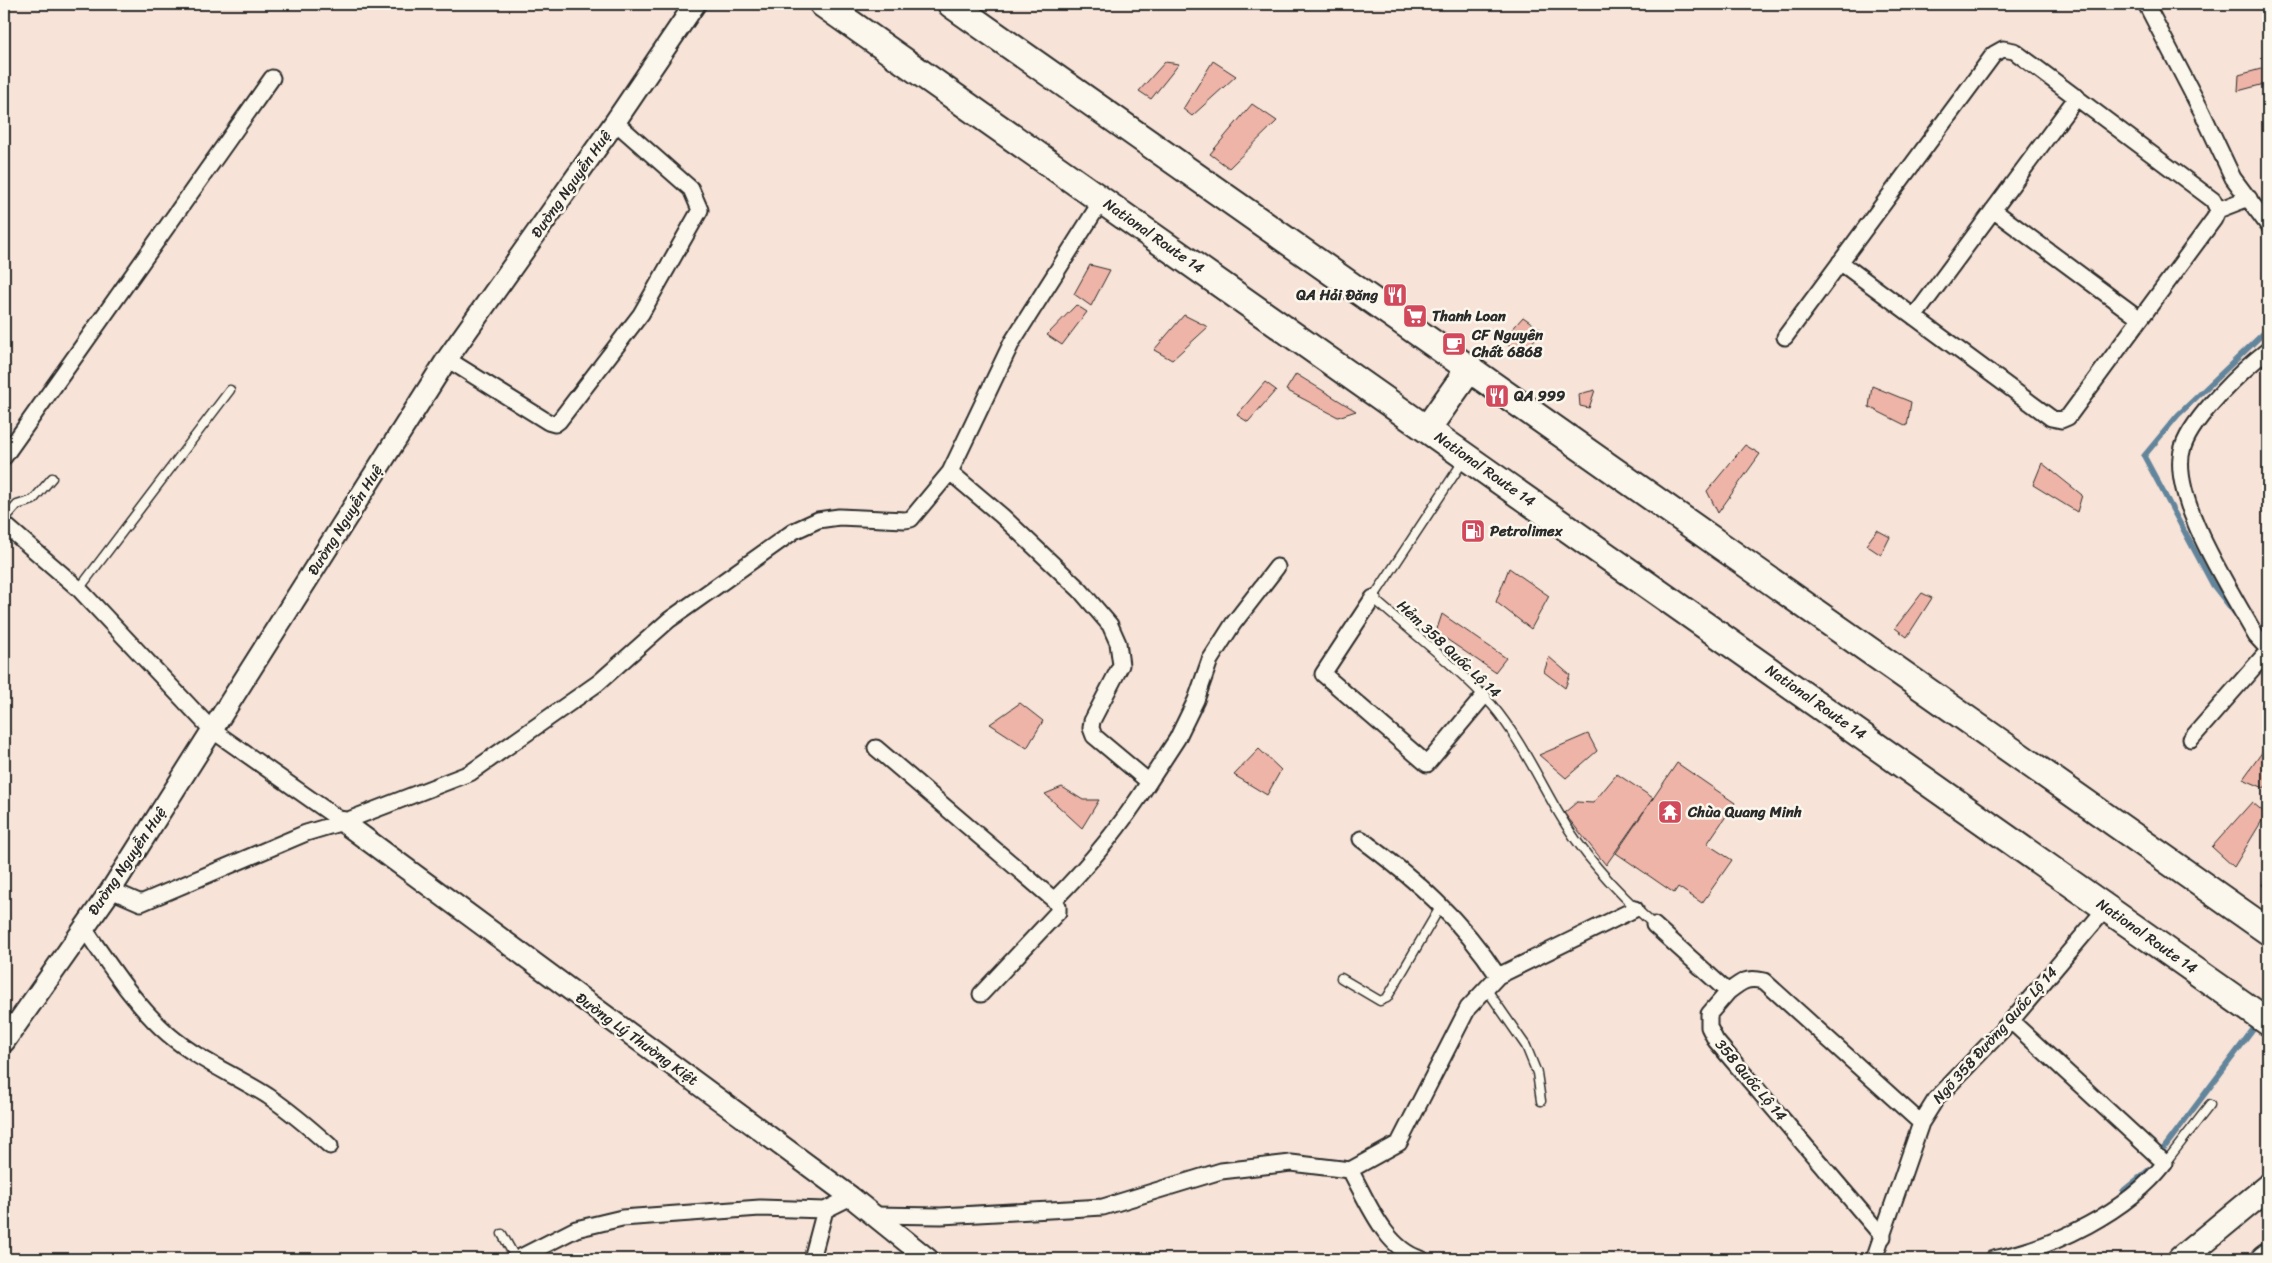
<svg xmlns="http://www.w3.org/2000/svg" width="2272" height="1263" font-family="Sriracha,sans-serif">
	<style>
		.lines { fill: none; stroke-linecap: round; stroke-linejoin: round }
		.stream { stroke: #63859c; stroke-width: 5.5 }
		.building { fill: #eeb4a7; stroke: #2b2b2b }
		.service-casing { stroke: #2b2b2b; stroke-width: 11 }
		.minor-casing { stroke: #2b2b2b; stroke-width: 19 }
		.tertiary-casing { stroke: #2b2b2b; stroke-width: 24 }
		.primary-casing { stroke: #2b2b2b; stroke-width: 29 }
		.trunk-casing { stroke: #2b2b2b; stroke-width: 30 }
		.service { stroke: #fbf7ec; stroke-width: 8 }
		.minor { stroke: #fbf7ec; stroke-width: 15 }
		.tertiary { stroke: #fbf7ec; stroke-width: 20 }
		.primary { stroke: #fbf7ec; stroke-width: 25 }
		.trunk { stroke: #fbf7ec; stroke-width: 26 }
		.labels { text-anchor: middle; stroke-width: 5; stroke-linejoin: round; paint-order: stroke }
		.street-label { font-size: 15px; fill: #2b2b2b; stroke: #fbf7ec }
		.poi-label { font-size: 15px; font-weight: bold; fill: #2b2b2b; stroke: #fbf7ec; text-anchor: start }
	</style>
	<rect width="100%" height="100%" fill="#f7e3d7"/>
	<filter id="ink" filterUnits="userSpaceOnUse"><feTurbulence type="fractalNoise" baseFrequency=".02" numOctaves="2"/><feDisplacementMap in="SourceGraphic" scale="10" xChannelSelector="R" yChannelSelector="G"/><feConvolveMatrix kernelMatrix="1 2 1 2 8 2 1 2 1" color-interpolation-filters="sRGB"/></filter>
	<g filter="url(#ink)">
		<g class="lines">
			<path class="stream" d="M2234 612 2213 585 2144 456 2178 415 2268 329
				M2161 1152 2255 1027
				M2123 1191 2150 1169"/>
		</g>
		<path class="building" d="M1213 61 1236 76 1192 116 1183 109Z
			M1165 62 1179 64 1151 99 1139 91Z
			M2268 67V83L2238 91 2239 75Z
			M1252 104 1277 121 1229 168 1210 154Z
			M1090 265 1110 270 1091 306 1074 294Z
			M1076 305 1087 312 1062 345 1047 335Z
			M1184 315 1208 327 1172 360 1154 350Z
			M1523 317 1543 331 1521 354 1502 341Z
			M1296 374 1356 411 1338 417 1286 390Z
			M1265 382 1276 390 1248 422 1237 415Z
			M1872 386 1911 402 1907 426 1869 407Z
			M1595 390 1589 408 1580 406 1579 394Z
			M1745 445 1760 454 1718 513 1707 491Z
			M2042 463 2082 495 2077 512 2033 485Z
			M1877 530 1890 537 1881 555 1866 545Z
			M1509 568 1549 596 1531 629 1496 602Z
			M1922 593 1932 598 1907 637 1895 628Z
			M1442 614 1506 658 1495 672 1436 632Z
			M1549 657 1570 675 1565 688 1544 672Z
			M1020 703 1043 721 1027 748 990 724Z
			M1588 734 1597 751 1566 778 1539 755Z
			M2268 744V783L2264 788 2243 779Z
			M1259 749 1281 770 1267 795 1234 775Z
			M1677 763 1735 803 1707 844 1732 860 1702 903 1678 887 1674 893 1616 853Z
			M1617 774 1653 798 1606 865 1564 813 1577 802 1593 803Z
			M1062 787 1083 800H1099L1082 828 1045 794Z
			M2252 802 2266 814 2234 867 2212 847Z
			M2268 876V889L2262 885Z"/>
		<g class="lines">
			<defs>
				<path id="service" d="M1464 460 1373 598C1412 633 1457 666 1492 705 1519 737 1537 776 1558 812 1582 854 1618 893 1654 925
					M4 520 17 505 33 500 52 478
					M79 589 230 390
					M1341 978 1380 1001 1387 998 1442 904
					M1485 987 1526 1046 1537 1073 1541 1101
					M2165 1163 2210 1105
					M502 1234 516 1259"/>
				<path id="minor" d="M2146 4 2202 112 2233 178 2268 225
					M1993 210 2140 319
					M2218 210 2249 198
					M1914 317 2077 97
					M1785 337 1994 54 2003 49 2014 51 2213 200 2218 210 2214 219 2068 417 2061 420 2051 418 1840 262
					M2268 350C2242 370 2193 417 2183 447 2167 495 2233 594 2256 636L2268 649
					M447 359 548 422 555 424 559 421 641 314 700 210 691 189 615 122
					M4 457 272 78
					M950 472 1012 342 1102 200
					M4 524 79 589 212 730 343 822
					M1373 598 1323 674 1427 764 1483 697
					M2191 739 2268 651
					M876 748 1054 900 1058 906V912L981 994
					M1149 782 1177 739 1196 700 1210 660 1233 624 1277 567
					M1361 839C1415 879 1461 919 1498 976
					M111 890 141 903 306 833 343 822 470 773 598 683 669 620 794 531 818 520 839 517 905 520 911 519 950 472 1002 516 1080 590 1110 625 1118 643 1121 665 1092 721 1091 728 1094 736 1149 782C1121 826 1091 863 1054 900
					M1654 925 1728 992 1709 1014V1027L1716 1041 1883 1237
					M83 927C109 964 134 1004 168 1034 198 1060 235 1075 268 1096 290 1111 310 1128 330 1146
					M1728 992C1742 981 1747 977 1764 981L1921 1123
					M1350 1170 1399 1143 1468 1008 1498 976 1635 909
					M872 1215 941 1216 1103 1207 1221 1171 1291 1163 1350 1170C1367 1200 1385 1249 1421 1259
					M517 1259 576 1229 622 1218 760 1208 825 1210 851 1197
					M812 1259 825 1210
					M1874 1259 1921 1123 1936 1099 2011 1021 2107 907
					M1993 1259C2054 1248 2128 1211 2165 1163L2011 1021"/>
				<path id="tertiary" d="M343 822 851 1197 928 1259
					M4 1042 111 890 447 359 615 122 695 4"/>
				<path id="primary" d="M2181 1259 2268 1187
					M2264 1259 2268 1256"/>
				<path id="trunk" d="M823 4 2268 1022
					M951 4 2268 931
					M1427 429 1470 368"/>
			</defs>
			<use href="#service" class="service-casing"/>
			<use href="#minor" class="minor-casing"/>
			<use href="#tertiary" class="tertiary-casing"/>
			<use href="#primary" class="primary-casing"/>
			<use href="#trunk" class="trunk-casing"/>
			<use href="#service" class="service"/>
			<use href="#minor" class="minor"/>
			<use href="#tertiary" class="tertiary"/>
			<use href="#primary" class="primary"/>
			<use href="#trunk" class="trunk"/>
		</g>
	</g>
	<defs>
		<symbol id="restaurant-square" viewBox="-11 -11 22 22"><rect x="-9" y="-9" width="18" height="18" rx="4" fill="#d1495b" stroke="#fbf7ec"/><path d="M-5-6h1v4h1v-4h1v4h1v-4h1v5L-1.5 .5V6h-2V.5L-5-1ZM5-6V6H3V1.5H1.5Q1.5-4 5-6Z" fill="#fff"/></symbol>
		<symbol id="supermarket-square" viewBox="-11 -11 22 22"><rect x="-9" y="-9" width="18" height="18" rx="4" fill="#d1495b" stroke="#fbf7ec"/><path d="M-6-5.5h2.5l.6 2H6L4.5 2H-2.5L-4.4-4H-6ZM-1.5 3.2a1.3 1.3 0 1 0 .1 0ZM3 3.2a1.3 1.3 0 1 0 .1 0Z" fill="#fff"/></symbol>
		<symbol id="cafe-square" viewBox="-11 -11 22 22"><rect x="-9" y="-9" width="18" height="18" rx="4" fill="#d1495b" stroke="#fbf7ec"/><path d="M-5.5-4.5H6V0H3Q3 3.5 0 3.5H-2.5Q-5.5 3.5-5.5 0ZM3-3.2v2h1.7v-2ZM-6 4.5H4V6H-6Z" fill="#fff"/></symbol>
		<symbol id="fuel-square" viewBox="-11 -11 22 22"><rect x="-9" y="-9" width="18" height="18" rx="4" fill="#d1495b" stroke="#fbf7ec"/><path d="M-5.5-6h7V0h2V4h1.3V-2.5L3-4.5l.8-.8L6-3V5H2.5V1h-1V6h-7ZM-4.2-4.7v3.2H.2V-4.7Z" fill="#fff"/></symbol>
		<symbol id="temple-square" viewBox="-11 -11 22 22"><rect x="-9" y="-9" width="18" height="18" rx="4" fill="#d1495b" stroke="#fbf7ec"/><path d="M0-6L5-2H3V0L6.5 2.5H4V6H1.5V3h-3V6H-4V2.5H-6.5L-3 0V-2H-5Z" fill="#fff"/></symbol>
	</defs>
	<g fill-rule="evenodd">
		<use href="#restaurant-square" x="1381" y="281" width="28" height="28"/>
		<use href="#supermarket-square" x="1401" y="302" width="28" height="28"/>
		<use href="#cafe-square" x="1440" y="330" width="28" height="28"/>
		<use href="#restaurant-square" x="1483" y="382" width="28" height="28"/>
		<use href="#fuel-square" x="1459" y="517" width="28" height="28"/>
		<use href="#temple-square" x="1656" y="798" width="28" height="28"/>
	</g>
	<g class="labels">
		<g class="street-label">
			<text transform="translate(571 184) rotate(-55)" y="5">Đường Nguyễn Huệ</text>
			<text transform="translate(1154 236) rotate(35)" y="5">National Route 14</text>
			<text transform="translate(1485 469) rotate(35)" y="5">National Route 14</text>
			<text transform="translate(345 520) rotate(-58)" y="5">Đường Nguyễn Huệ</text>
			<text transform="translate(1449 649) rotate(43)" y="5">Hẻm 358 Quốc Lộ 14</text>
			<text transform="translate(1816 702) rotate(35)" y="5">National Route 14</text>
			<text transform="translate(127 861) rotate(-56)" y="5">Đường Nguyễn Huệ</text>
			<text transform="translate(2147 936) rotate(35)" y="5">National Route 14</text>
			<text transform="translate(1995 1035) rotate(-48)" y="5">Ngõ 358 Đường Quốc Lộ 14</text>
			<text transform="translate(637 1039) rotate(36)" y="5">Đường Lý Thường Kiệt</text>
			<text transform="translate(1751 1080) rotate(50)" y="5">358 Quốc Lộ 14</text>
		</g>
		<g class="poi-label">
			<text x="1378" y="300" text-anchor="end">QA Hải Đăng</text>
			<text x="1432" y="321">Thanh Loan</text>
			<text x="1472" y="340">CF Nguyên<tspan x="1472" dy="17">Chất 6868</tspan></text>
			<text x="1514" y="401">QA 999</text>
			<text x="1490" y="536">Petrolimex</text>
			<text x="1688" y="817">Chùa Quang Minh</text>
		</g>
	</g>
	<rect width="2272" height="1263" fill="none" stroke="#fbf7ec" stroke-width="20"/>
	<rect x="10" y="10" width="2252" height="1243" fill="none" stroke="#2b2b2b" stroke-width="2" filter="url(#ink)"/>
</svg>
